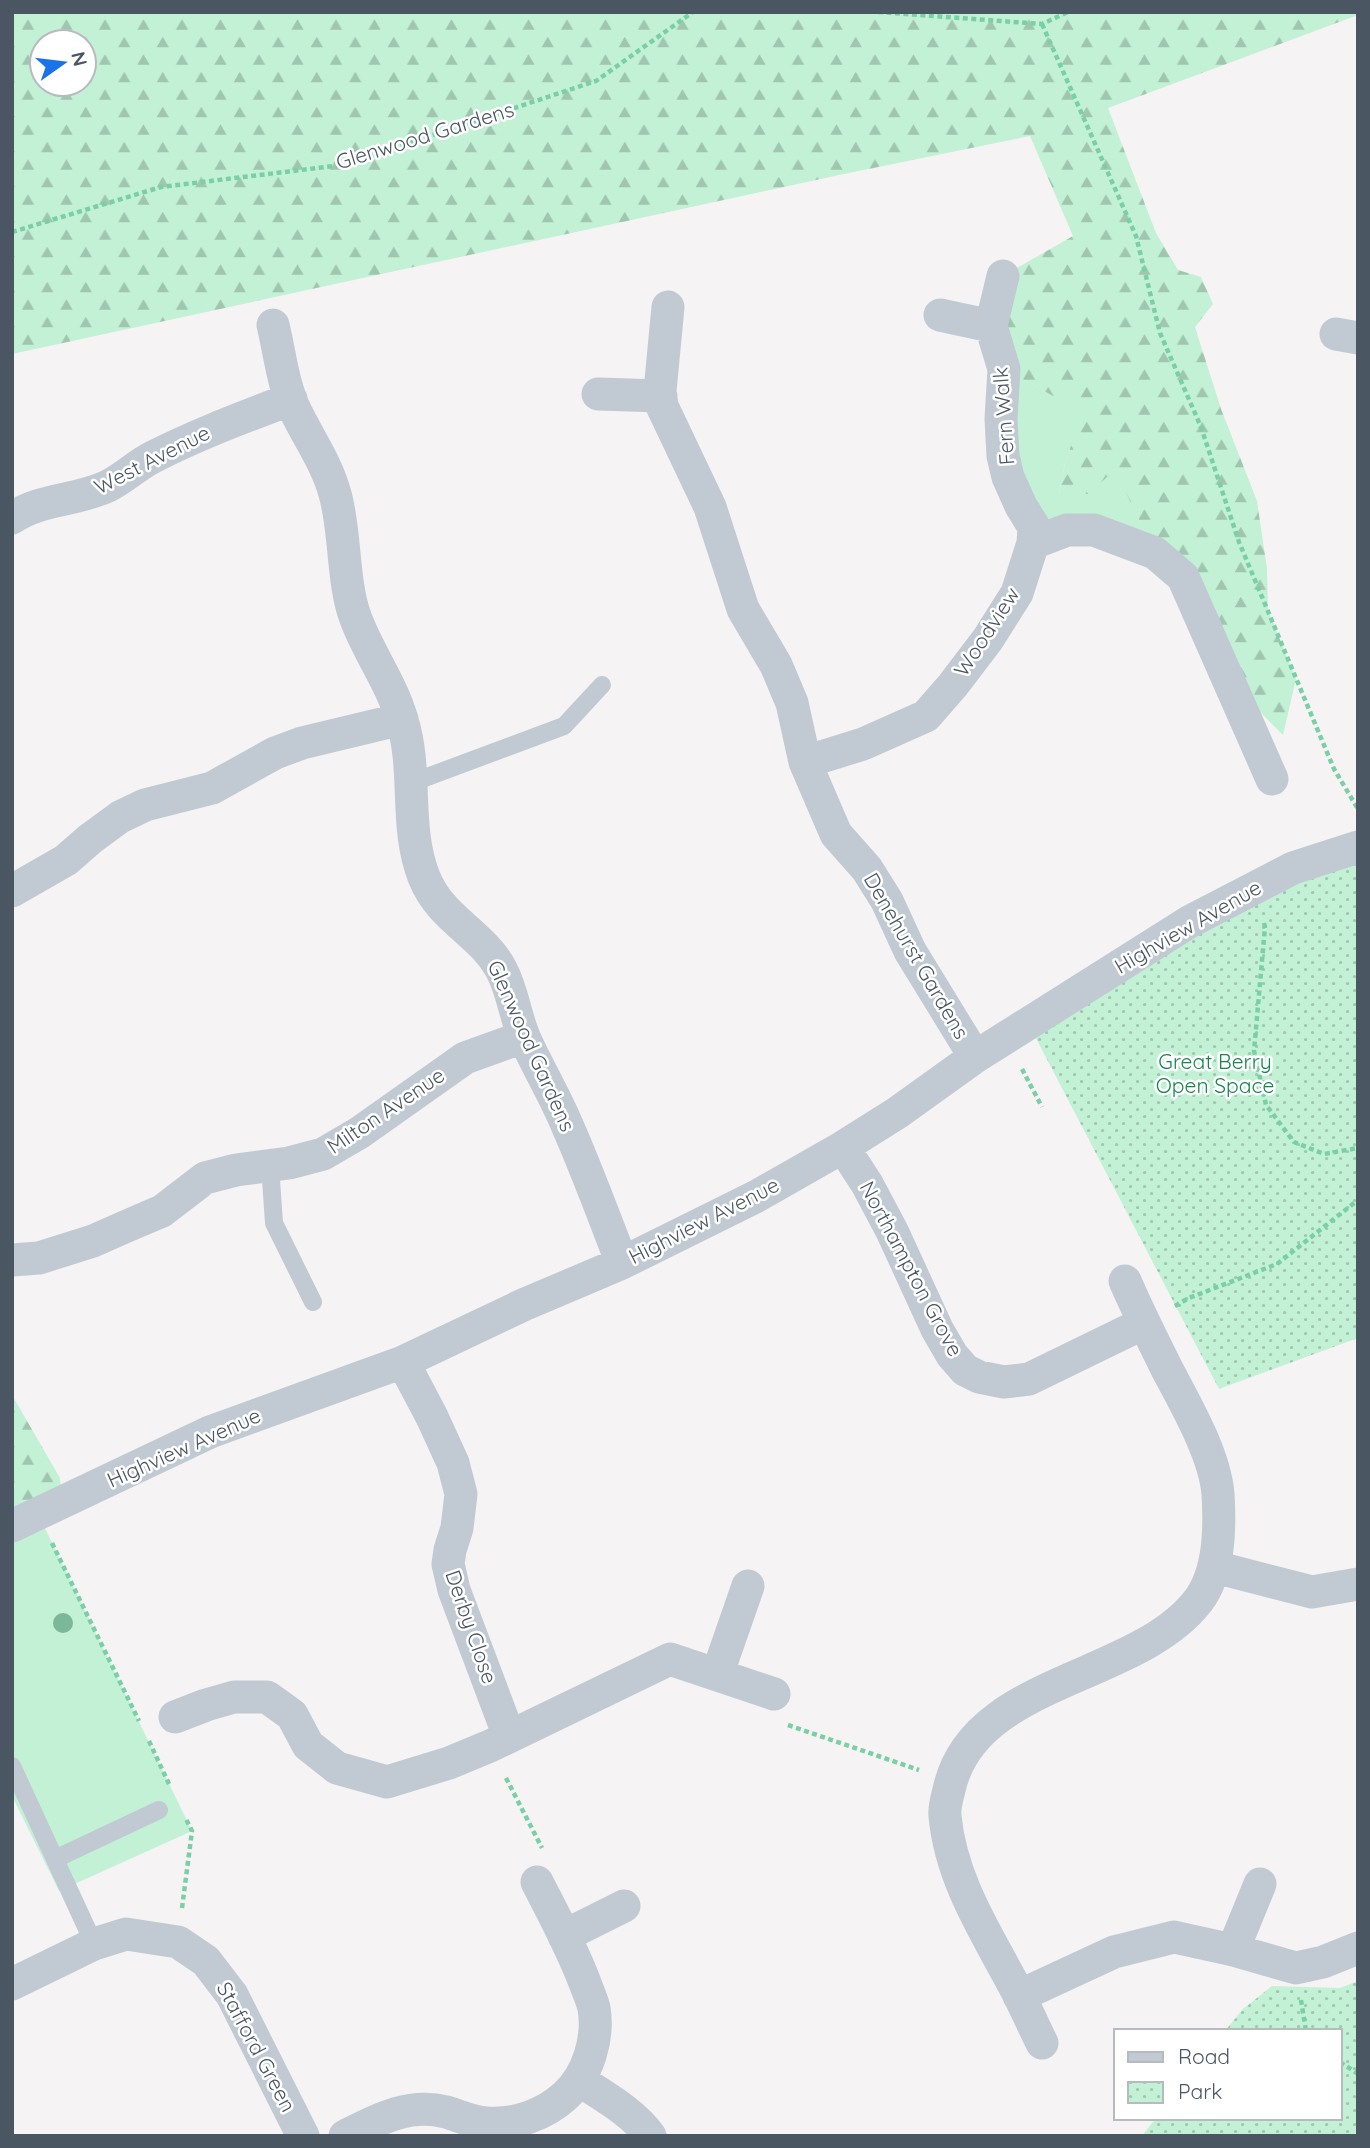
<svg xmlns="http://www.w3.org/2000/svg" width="1370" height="2148" font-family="Quicksand,sans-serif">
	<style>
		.grass { fill: #c3f1d5 }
		.forest { fill: url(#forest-firs); fill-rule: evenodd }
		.park { fill: url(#park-dots) }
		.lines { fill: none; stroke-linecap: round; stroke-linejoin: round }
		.path { stroke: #7ad0a6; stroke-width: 4.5; stroke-dasharray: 5 3.5; stroke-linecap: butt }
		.service { stroke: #c1cad2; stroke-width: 18 }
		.minor { stroke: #c1cad2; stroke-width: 33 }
		.tree { fill: #7bb799 }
		.labels { text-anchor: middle; stroke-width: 5; stroke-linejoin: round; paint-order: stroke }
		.street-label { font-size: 21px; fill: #4a5661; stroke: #fff }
		.park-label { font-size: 21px; fill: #17864f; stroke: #fff }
	</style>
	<defs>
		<pattern id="forest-firs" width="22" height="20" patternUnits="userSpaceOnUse" patternTransform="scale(1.75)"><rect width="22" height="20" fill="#c3f1d5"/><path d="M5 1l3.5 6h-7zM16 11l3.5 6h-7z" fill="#a0c6b0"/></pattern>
		<pattern id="park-dots" width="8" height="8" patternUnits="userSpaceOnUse" patternTransform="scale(1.75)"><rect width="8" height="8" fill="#c3f1d5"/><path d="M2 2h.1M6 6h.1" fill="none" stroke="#a0c6b0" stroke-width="1.8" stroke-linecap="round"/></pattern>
	</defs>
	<rect width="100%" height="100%" fill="#f5f3f3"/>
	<path class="grass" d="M1004 369 1083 412 1065 464 1059 494 1115 469 1155 553 1067 530 1021 506Z
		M12 1500 18 1524 38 1514 192 1831 59 1891 12 1796Z"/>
	<path class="forest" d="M12 12H1358V15L1108 108 1156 233 1178 270 1201 277 1213 304 1195 327 1221 409 1257 501 1267 569 1268 610 1296 679 1283 735 1230 682 1155 553 1115 470 1088 494H1059L1065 464 1082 412 1004 369 1003 276 1073 236 1030 136 839 175 12 354ZM42 42H84V84H42Z
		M12 1395 60 1478 62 1502 18 1523 12 1500Z"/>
	<path class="park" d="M1342 851 1358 865V1338L1219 1389 1028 1023Z
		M1358 1981V2136H1142L1156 2118H1340V2031H1225L1243 2009 1272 1986 1340 1988Z"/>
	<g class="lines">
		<path class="path" d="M878 12 1042 24 1068 12
			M1042 24 1136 236 1160 333 1201 427 1239 542 1334 769 1358 809
			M12 232 161 187 342 165 596 81 693 12
			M1264 923 1265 927 1254 1051 1266 1105 1294 1142 1324 1154 1358 1148
			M1022 1069 1042 1107
			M1175 1306 1189 1298 1277 1264 1358 1200
			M52 1543 139 1721
			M788 1725 919 1770
			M149 1741 169 1784
			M506 1778 542 1848
			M182 1908 192 1831 185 1817
			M1301 2000 1306 2031
			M1340 2062 1358 2074"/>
		<path class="service" d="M411 783 564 726 602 685
			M270 1165 274 1223 313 1302
			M12 1766 94 1944
			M55 1859 159 1810"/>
		<path class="minor" d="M668 307 660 391 662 406 710 507 743 609 776 665 792 703 805 762 836 834 867 869 887 901 910 951 975 1057
			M940 315 991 326 1004 369 1001 419 1003 456 1008 477 1021 506 1034 527 1033 543
			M273 325C280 354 283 386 296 412 309 439 327 464 335 494 346 532 342 583 356 619 369 654 392 684 402 720 418 771 404 826 424 877 441 920 481 932 501 969 513 991 515 1017 525 1039 538 1068 555 1096 567 1125 587 1170 604 1217 622 1263
			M991 326 1003 276
			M1336 334 1358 338
			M598 394 661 396
			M12 518C41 498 77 501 108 486 124 478 137 465 153 457 198 434 244 417 291 399
			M805 762 863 744 926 716 953 685 988 639 1017 593 1033 543 1067 530H1094L1155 553 1183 577 1272 779
			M12 891 66 860 90 839 120 817 145 805 212 788 275 753 302 743 402 719
			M843 1147 867 1184 892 1231 937 1329 952 1355 965 1370 979 1377 1004 1382 1029 1379 1144 1323
			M12 1260 39 1258 93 1241 127 1226 162 1211 205 1178 236 1170 289 1163 323 1154 359 1133 465 1058 523 1037
			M403 1362 432 1417 453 1463 461 1494 457 1528 450 1550 448 1564 454 1590 509 1736
			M12 1526 210 1432 403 1362 523 1305 622 1263 757 1196 843 1147 897 1113 975 1057 1189 922 1293 868 1358 847
			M1215 1567 1312 1592 1358 1584
			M717 1675 748 1586
			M175 1717 206 1705 234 1697H267L292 1715 308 1745 337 1768 387 1782 449 1763 490 1746 670 1659 774 1694
			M564 1936 624 1906
			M1233 1950 1260 1884
			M12 1984 94 1944 126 1934 178 1942 206 1961 232 1995 303 2136
			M1019 1996 1114 1952 1174 1937 1233 1950 1296 1968 1323 1962 1358 1948
			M1042 2043C1034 2027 1027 2011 1019 1995 989 1937 951 1882 945 1816 944 1807 947 1798 949 1790 972 1679 1136 1681 1198 1601 1220 1572 1220 1528 1218 1494 1215 1455 1186 1405 1168 1371 1153 1341 1138 1311 1125 1281
			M579 2080C603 2096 633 2112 650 2136
			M345 2136C377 2120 409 2102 446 2112 460 2116 471 2122 487 2123 515 2125 544 2115 565 2096 588 2075 599 2039 594 2008 592 2000 588 1991 585 1983 572 1948 554 1915 537 1882"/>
	</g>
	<circle class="tree" cx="63" cy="1623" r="10"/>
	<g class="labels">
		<g class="street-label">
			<text transform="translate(425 136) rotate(-17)" y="7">Glenwood Gardens</text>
			<text transform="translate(1004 416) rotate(-94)" y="7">Fern Walk</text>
			<text transform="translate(152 460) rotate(-27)" y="7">West Avenue</text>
			<text transform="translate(987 632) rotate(-57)" y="7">Woodview</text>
			<text transform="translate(1188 927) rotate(-30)" y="7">Highview Avenue</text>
			<text transform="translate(916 956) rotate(60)" y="7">Denehurst Gardens</text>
			<text transform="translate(531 1046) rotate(66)" y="7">Glenwood Gardens</text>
			<text transform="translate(386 1111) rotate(-34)" y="7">Milton Avenue</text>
			<text transform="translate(704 1221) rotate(-27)" y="7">Highview Avenue</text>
			<text transform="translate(911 1269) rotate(62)" y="7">Northampton Grove</text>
			<text transform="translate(184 1448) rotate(-24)" y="7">Highview Avenue</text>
			<text transform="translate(471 1627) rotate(71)" y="7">Derby Close</text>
			<text transform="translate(256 2047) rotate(62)" y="7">Stafford Green</text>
		</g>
		<g class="park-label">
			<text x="1215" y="1069">Great Berry<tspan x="1215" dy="24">Open Space</tspan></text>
		</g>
	</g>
	<rect width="1370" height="2148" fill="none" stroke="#4a5661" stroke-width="28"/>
	<rect x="1114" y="2029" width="228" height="91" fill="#ffffff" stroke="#b7bbc0" stroke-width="2"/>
	<rect x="1128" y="2052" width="35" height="10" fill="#c1cad2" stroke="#b7bbc0" stroke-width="2"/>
	<text x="1178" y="2064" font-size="21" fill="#4a5661">Road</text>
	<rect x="1128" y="2082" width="35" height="21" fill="url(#park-dots)" stroke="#b7bbc0" stroke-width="2"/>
	<text x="1178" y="2099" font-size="21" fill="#4a5661">Park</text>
	<g transform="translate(63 63) rotate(76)"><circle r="33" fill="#ffffff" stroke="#b7bbc0" stroke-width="2"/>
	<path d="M0-5L12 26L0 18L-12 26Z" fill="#1a73e8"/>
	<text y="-10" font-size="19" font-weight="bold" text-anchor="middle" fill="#4a5661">N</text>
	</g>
</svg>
